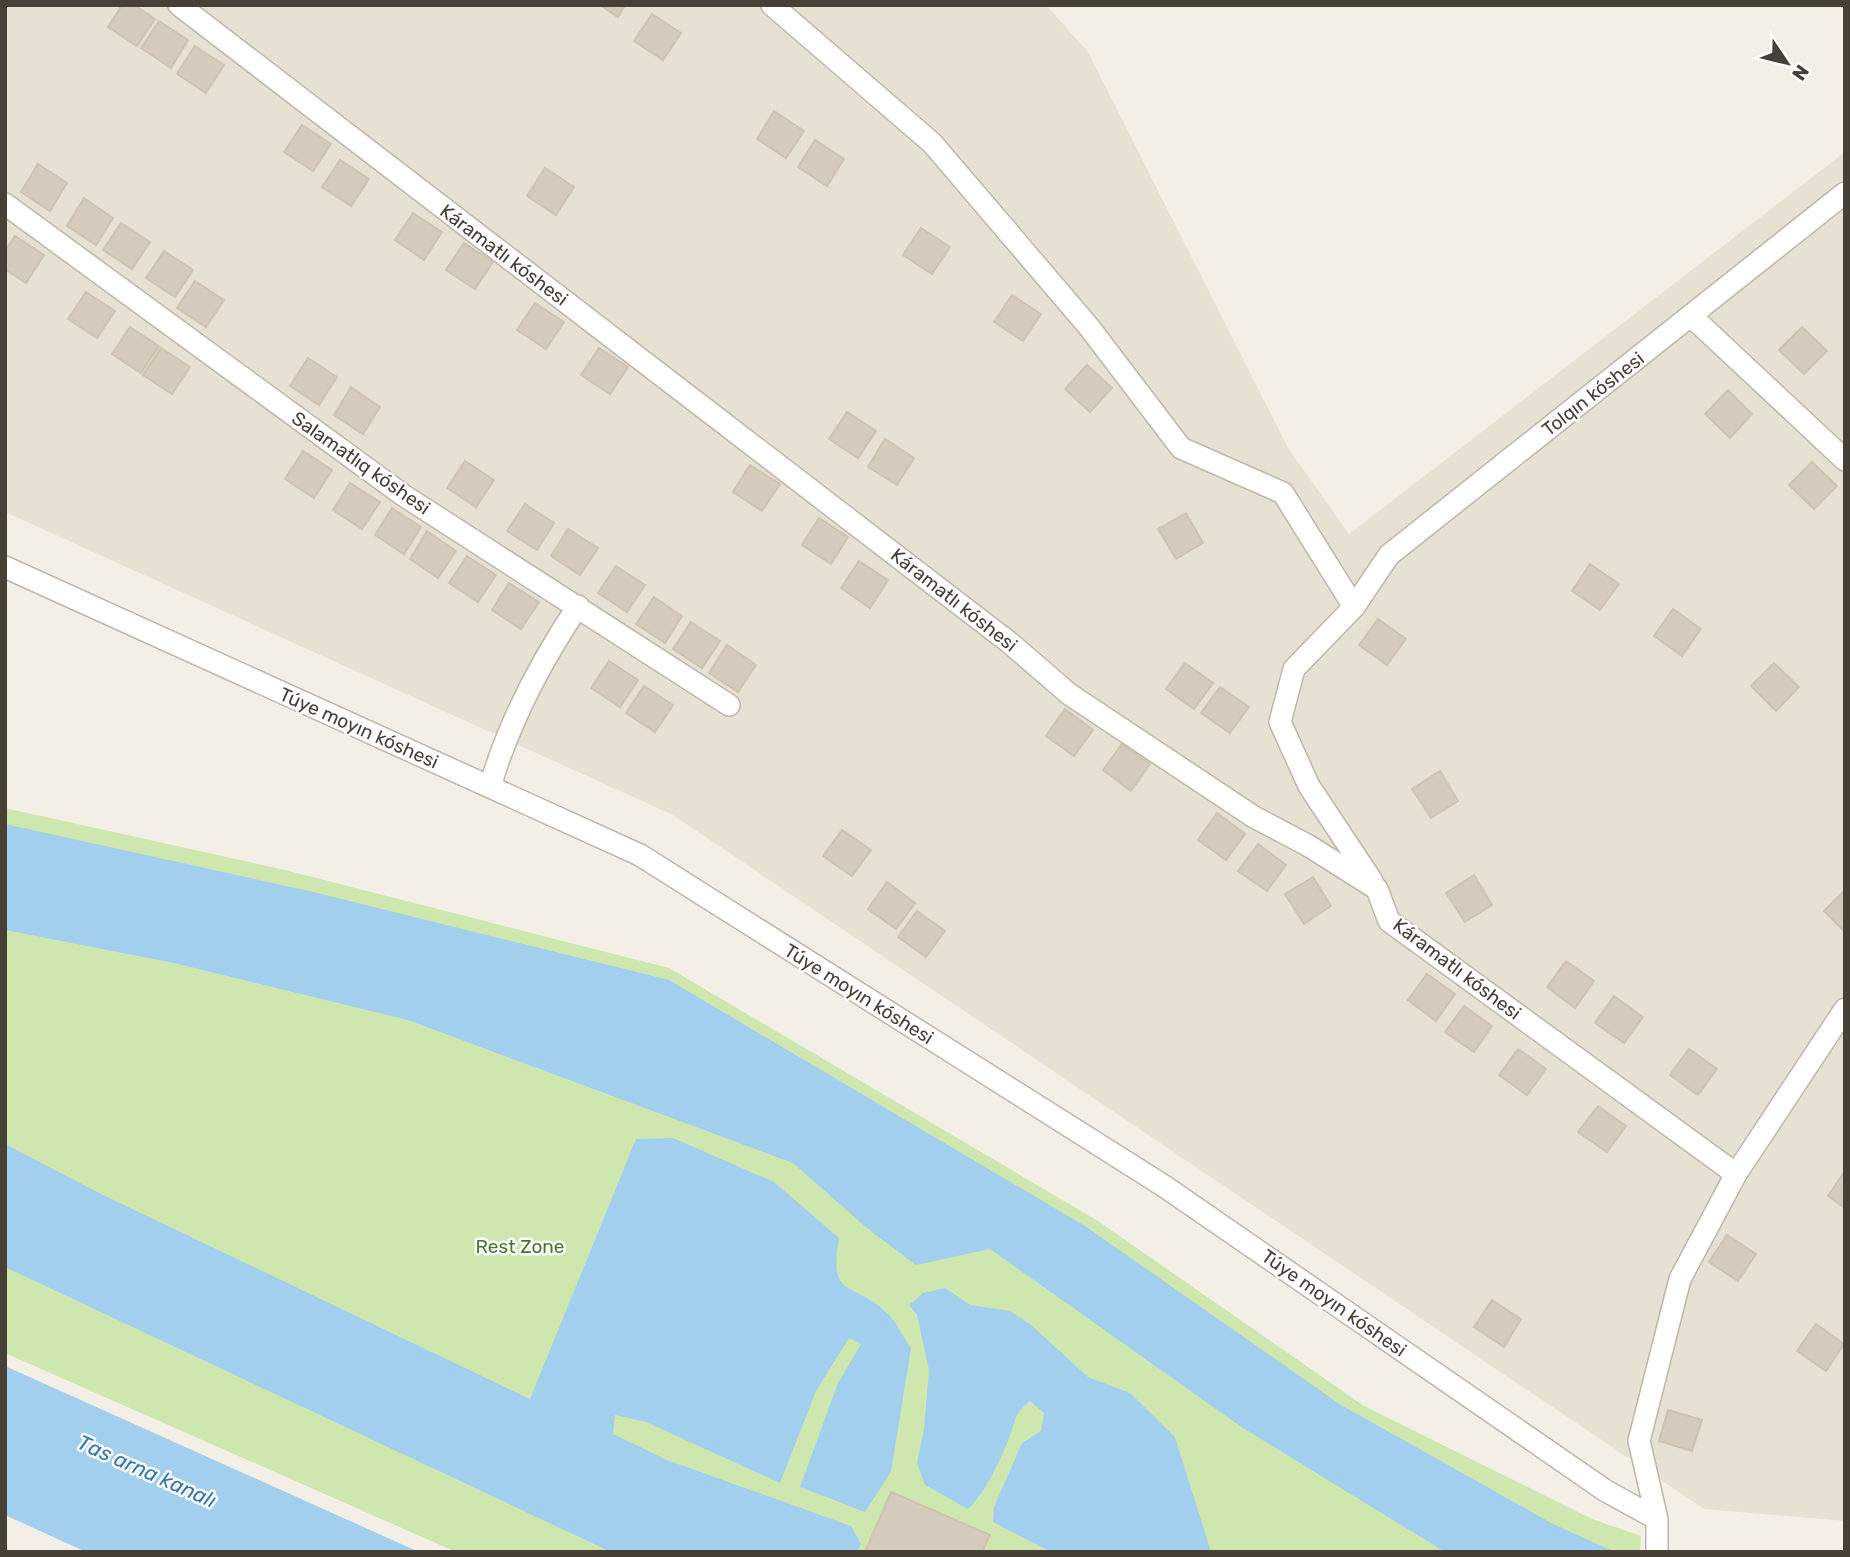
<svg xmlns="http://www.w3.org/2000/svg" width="1850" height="1557" viewBox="0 0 1850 1557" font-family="Rubik,sans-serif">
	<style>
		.residential { fill: #e7e1d4 }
		.green { fill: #cde7af }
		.water { fill: #a3cfef }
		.building { fill: #d4cbbc; stroke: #cfc3af; stroke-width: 2 }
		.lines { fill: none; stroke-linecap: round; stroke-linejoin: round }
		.minor-casing { stroke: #beb7a9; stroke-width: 24 }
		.minor { stroke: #fff; stroke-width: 21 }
		.labels { text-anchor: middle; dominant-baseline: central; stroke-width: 5; stroke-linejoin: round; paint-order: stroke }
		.street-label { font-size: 19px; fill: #464036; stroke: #fff }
		.park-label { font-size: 19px; fill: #45772a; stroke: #fff }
		.water-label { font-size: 21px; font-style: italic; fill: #3078b0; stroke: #fff }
	</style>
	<rect width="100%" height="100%" fill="#f3efe6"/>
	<path class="residential" d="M5 5H1046L1088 52 1288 448 1349 534 1845 152V1521L1704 1509 673 815 5 512Z"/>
	<path class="green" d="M5 808 285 870 669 968 1098 1221 1364 1406 1592 1519 1641 1536 1640 1552H456L5 1353Z"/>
	<path class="water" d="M5 824 309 891 669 980 1085 1226 1341 1405 1553 1524 1615 1552H1445L1240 1426 990 1249 916 1265 868 1229 793 1163 408 1020 174 963 5 930Z
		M673 1138 774 1182 839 1238C828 1300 853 1281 886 1312 896 1321 903 1337 911 1348L891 1472 865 1512 800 1487 838 1383 861 1344 849 1338 816 1391 780 1483 646 1422 615 1415 613 1434 667 1460 851 1526 861 1544 857 1552H611L5 1267V1144L101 1194 530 1399 636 1139Z
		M945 1288 970 1305 1010 1311 1030 1324 1088 1377 1130 1393 1175 1437 1211 1552H1051L993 1522 994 1507 1022 1443 1041 1431 1044 1413 1030 1401C1012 1415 1017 1419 1009 1438 1000 1460 986 1492 968 1509L925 1485 917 1463 924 1429 929 1370 917 1315 909 1305 923 1293Z
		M5 1366 419 1552H86L5 1515Z"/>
	<path class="building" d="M122 5H134L155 19 137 46 108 27Z
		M600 5H625L618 17Z
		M652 14 681 33 663 60 634 41Z
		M159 21 188 40 171 68 141 48Z
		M195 46 224 65 206 93 177 74Z
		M774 111 804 131 786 158 757 139Z
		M302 125 331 144 313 171 284 152Z
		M815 140 844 159 827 186 798 167Z
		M340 160 369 179 351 206 322 187Z
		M38 164 67 183 50 211 21 192Z
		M545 168 574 187 556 215 527 196Z
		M84 198 113 218 96 245 67 226Z
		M413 213 442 232 424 260 395 240Z
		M121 223 150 242 132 269 103 250Z
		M921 228 950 247 932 274 903 255Z
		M15 236 44 255 26 283 5 269V251Z
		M464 243 493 262 475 289 446 270Z
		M164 251 193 270 175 297 146 278Z
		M195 281 224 300 206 327 177 308Z
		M86 292 115 311 97 338 68 319Z
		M1012 295 1041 314 1023 341 994 322Z
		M535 303 564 322 546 349 517 330Z
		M130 327 159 346 141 373 112 354Z
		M1802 327 1827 351 1804 374 1779 350Z
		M161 348 190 367 172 394 143 375Z
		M599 348 628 367 610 394 581 375Z
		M308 358 337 377 319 405 290 386Z
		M1087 365 1112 388 1090 412 1065 389Z
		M351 387 380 407 363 434 334 415Z
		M1728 390 1752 414 1730 438 1705 414Z
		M847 412 876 431 858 458 829 439Z
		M885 439 914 458 897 485 868 467Z
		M303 451 332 470 314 498 285 479Z
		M465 461 494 480 476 507 447 488Z
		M1812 462 1837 486 1814 509 1789 485Z
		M750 465 780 484 762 511 733 492Z
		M350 483 380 502 362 529 333 510Z
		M525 504 554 523 537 550 507 531Z
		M392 508 421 527 404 554 375 535Z
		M1186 513 1203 543 1176 559 1158 529Z
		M819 518 848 537 831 564 802 545Z
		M568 529 598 548 580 575 551 556Z
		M427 531 456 551 438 578 410 559Z
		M467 556 496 575 478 602 449 583Z
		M859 561 888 580 870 608 841 588Z
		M1590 564 1619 584 1600 610 1572 591Z
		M616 566 645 585 627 612 598 593Z
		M509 583 539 602 521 629 492 610Z
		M654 597 682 616 665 643 636 624Z
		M1673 609 1701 629 1682 656 1654 636Z
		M1378 619 1406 639 1387 665 1359 645Z
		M691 622 720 641 702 668 673 649Z
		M727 645 756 665 738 692 709 673Z
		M609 661 638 680 620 707 591 688Z
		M1185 663 1213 683 1194 709 1166 689Z
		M1774 663 1799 687 1776 711 1751 686Z
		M644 686 673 705 655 732 626 713Z
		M1220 687 1249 707 1230 733 1201 713Z
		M1065 709 1093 730 1074 756 1046 736Z
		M1122 744 1150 764 1131 791 1103 770Z
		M1440 771 1458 801 1431 818 1412 789Z
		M1217 813 1245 834 1226 860 1198 840Z
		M842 830 871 850 852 876 823 856Z
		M1258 844 1286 865 1267 891 1238 871Z
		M1474 875 1492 905 1465 922 1446 893Z
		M1313 877 1331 906 1304 924 1285 894Z
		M887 882 915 903 896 929 868 909Z
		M1845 890V932L1824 911Z
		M917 911 945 931 926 957 898 937Z
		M1566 961 1594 981 1575 1008 1547 987Z
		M1427 974 1455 994 1436 1021 1408 1000Z
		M1614 996 1643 1017 1624 1043 1595 1023Z
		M1464 1006 1492 1026 1474 1052 1445 1032Z
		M1518 1049 1546 1069 1527 1095 1499 1075Z
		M1689 1049 1717 1069 1698 1095 1670 1075Z
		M1598 1106 1626 1126 1607 1152 1578 1132Z
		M1845 1171V1208L1828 1196Z
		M1727 1235 1756 1254 1738 1281 1709 1262Z
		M1492 1300 1521 1319 1504 1347 1474 1327Z
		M1816 1324 1844 1344 1826 1371 1797 1351Z
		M1668 1410 1702 1420 1692 1451 1659 1441Z
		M891 1492 990 1535 982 1552H865Z"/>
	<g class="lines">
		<defs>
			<path id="minor" d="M179 5 1010 643 1069 694 1254 817 1309 846 1377 889 1389 921 1736 1174
				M772 5 932 143 1089 327 1181 448 1283 493 1354 607
				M5 204 403 495 729 705
				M1691 316 1845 460
				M5 567 640 855 1164 1186 1606 1491 1657 1519
				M490 787C509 721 540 663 578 606
				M1372 881 1309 786 1280 722 1294 669 1354 607 1389 555 1845 193
				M1657 1552V1519L1639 1441 1680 1279 1736 1174 1845 1009"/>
		</defs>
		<use href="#minor" class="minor-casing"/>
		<use href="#minor" class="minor"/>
	</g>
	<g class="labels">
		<g class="street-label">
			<text transform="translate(504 255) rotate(37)">Káramatlı kóshesi</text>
			<text transform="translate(1593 394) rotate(-38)">Tolqın kóshesi</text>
			<text transform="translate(361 463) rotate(35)">Salamatlıq kóshesi</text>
			<text transform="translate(954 600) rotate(38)">Káramatlı kóshesi</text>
			<text transform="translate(359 728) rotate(24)">Túye moyın kóshesi</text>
			<text transform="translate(1457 969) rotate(37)">Káramatlı kóshesi</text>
			<text transform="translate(859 994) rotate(32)">Túye moyın kóshesi</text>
			<text transform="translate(1334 1303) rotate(35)">Túye moyın kóshesi</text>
		</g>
		<g class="park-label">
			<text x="520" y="1246">Rest Zone</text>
		</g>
		<g class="water-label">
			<text transform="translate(147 1471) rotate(24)">Tas arna kanalı</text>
		</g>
	</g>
	<rect width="1850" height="1557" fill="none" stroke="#464036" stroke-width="14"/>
	<g transform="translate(1787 63) rotate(125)" stroke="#ffffff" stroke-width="5" paint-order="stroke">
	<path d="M0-5L12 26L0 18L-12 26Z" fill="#464036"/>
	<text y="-10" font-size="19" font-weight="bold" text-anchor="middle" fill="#464036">N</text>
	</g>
</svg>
